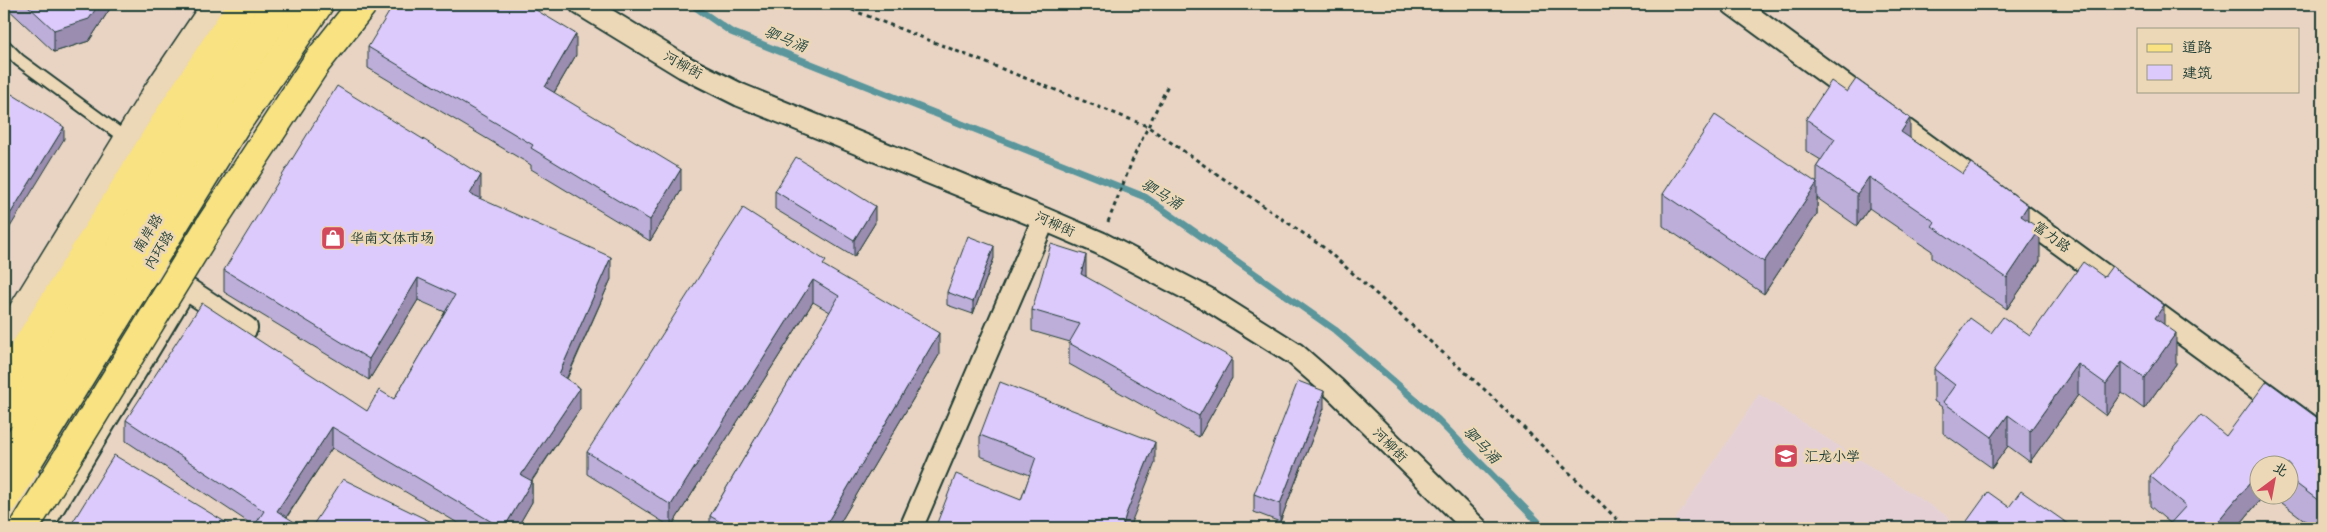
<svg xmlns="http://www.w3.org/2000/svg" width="2327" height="532" viewBox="0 0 2327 532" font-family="Sriracha,'LXGW WenKai TC',sans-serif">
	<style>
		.built { fill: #e5d1d5 }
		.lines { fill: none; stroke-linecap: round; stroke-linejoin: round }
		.stream { stroke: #5a969b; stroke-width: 7 }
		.lane-casing { stroke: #1f3d34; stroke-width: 15 }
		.street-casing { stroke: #1f3d34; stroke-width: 26 }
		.secondary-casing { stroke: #1f3d34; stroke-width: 31 }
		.primary-casing { stroke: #1f3d34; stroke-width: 31 }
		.highway-casing { stroke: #1f3d34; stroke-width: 31 }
		.path { stroke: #1f3d34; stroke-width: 3; stroke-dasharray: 4 4; stroke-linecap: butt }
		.lane { stroke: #ecd7b6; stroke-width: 11 }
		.street { stroke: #ecd7b6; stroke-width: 22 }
		.secondary { stroke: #ecd7b6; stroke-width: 28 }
		.primary { stroke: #f8e281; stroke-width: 28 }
		.highway { stroke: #f8e281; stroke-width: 28 }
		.highway-bridge-casing { stroke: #1f3d34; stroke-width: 31; stroke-linecap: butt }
		.highway-bridge { stroke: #f8e281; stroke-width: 28 }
		.wall { fill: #bdaed9; stroke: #1f3d34 }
		.shaded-wall { fill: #9a8db0; stroke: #1f3d34 }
		.building { fill: #dccafc; stroke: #1f3d34 }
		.labels { text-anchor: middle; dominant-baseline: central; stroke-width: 5; stroke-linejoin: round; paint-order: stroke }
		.street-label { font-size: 14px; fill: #1f3d34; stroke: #ecd7b6 }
		.poi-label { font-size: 14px; fill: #1f3d34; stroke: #ecd7b6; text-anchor: start }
		.water-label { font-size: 15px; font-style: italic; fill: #294c45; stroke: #ecd7b6 }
	</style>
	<rect width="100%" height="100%" fill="#e9d4c4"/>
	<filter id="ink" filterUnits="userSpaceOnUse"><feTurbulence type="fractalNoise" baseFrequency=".02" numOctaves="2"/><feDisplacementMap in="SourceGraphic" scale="10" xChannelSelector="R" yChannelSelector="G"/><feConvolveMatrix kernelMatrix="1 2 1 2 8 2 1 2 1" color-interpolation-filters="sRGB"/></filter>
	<g filter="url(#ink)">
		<path class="built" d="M1759 394 1950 518 1943 528H1684L1675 520Z"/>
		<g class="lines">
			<path class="stream" d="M691 4 731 32 1145 197 1335 330 1438 420 1544 528"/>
			<defs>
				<path id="lane" d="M4 45 19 60 128 140
					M47 528 190 291"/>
				<path id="street" d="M581 4 684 67 740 95 1044 219 1100 243 1206 298 1295 354 1335 389 1476 528
					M1733 4 2323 436
					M155 268 246 328
					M911 528 1044 219"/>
				<path id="secondary" d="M4 342 157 93 217 4
					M4 520 27 480"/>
				<path id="primary" d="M4 414 223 62 263 4
					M4 465 223 112 295 4"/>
				<path id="highway" d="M4 383 172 112 243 4
					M4 500 235 126 319 4"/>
			</defs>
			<use href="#lane" class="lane-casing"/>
			<use href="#street" class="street-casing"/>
			<use href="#secondary" class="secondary-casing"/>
			<use href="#primary" class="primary-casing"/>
			<use href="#highway" class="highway-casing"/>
			<path class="path" d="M837 4 1147 126 1323 247 1484 389 1626 528
				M1108 222 1135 154 1169 83"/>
			<use href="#lane" class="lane"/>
			<use href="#street" class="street"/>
			<use href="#secondary" class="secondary"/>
			<use href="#primary" class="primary"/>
			<use href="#highway" class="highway"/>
			<defs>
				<path id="highway-bridge" d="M24 528 210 225 317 62 363 4"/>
			</defs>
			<use href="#highway-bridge" class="highway-bridge-casing"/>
			<use href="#highway-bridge" class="highway-bridge"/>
		</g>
		<path class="wall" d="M4 4H113L89 41 54 52 4 5Z
			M368 47 576 55 554 93 681 191 650 241 531 169V165L368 68Z
			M1806 119 1910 138 2028 221 2040 261 2007 309 1932 258V251L1869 208 1857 226 1817 198V214L1764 294 1663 226V194L1817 182V166L1821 160 1806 151Z
			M775 191 875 223 854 257 775 209Z
			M481 197 480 199 611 279 567 379 580 409 532 481V502L517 528H466L332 448 287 517 254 526 126 441V420L367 411 394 399 445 312 418 300 369 380 224 292V270Z
			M994 258 973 314 947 305V292Z
			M826 267 939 355 837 528H710V516L830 312 813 302 671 527 587 474V452Z
			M1086 275V277L1232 378 1199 437 1069 364V343L1070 342 1032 331V310Z
			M2164 325 2176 364 2144 409 2122 393 2106 416 2078 395 2030 462 2008 446 1992 468 1943 433V408L1934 401V369L1991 333 2030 336Z
			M1324 408 1280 522 1254 512V494Z
			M2323 422V528H2315L2270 494H2290V464H2260L2265 494 2237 528H2166L2170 523 2150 506V476Z
			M980 435 1155 463 1021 500 1030 475 980 456Z"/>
		<path class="shaded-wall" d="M99 4H113L89 41 54 52V30Z
			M576 34V55L545 108V87Z
			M1910 118V150L1901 132Z
			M64 127V139L4 237V224Z
			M681 169V191L650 241V220Z
			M481 175V197L470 215V194Z
			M1869 177V208L1857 226V194Z
			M1817 183V214L1764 294V262Z
			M2028 205V237L2021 216Z
			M875 206V223L854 257V240Z
			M2040 229V261L2007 309V278Z
			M994 246V258L973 314V302Z
			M1086 255V275L1081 294V274Z
			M611 257V279L559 395V374Z
			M418 278V300L369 380V359Z
			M813 280V302L671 527V505Z
			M2164 305V336L2155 318Z
			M939 333V355L837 528H824Z
			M2176 333V364L2144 409V378Z
			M1232 358V378L1199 437V416Z
			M2122 362V393L2106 416V384Z
			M2078 364V395L2030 462V431Z
			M580 388V409L521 496V475Z
			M1324 391V408L1280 522V504Z
			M2008 415V446L1992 468V437Z
			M332 427V448L279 528 277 511Z
			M1155 442V463L1129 528H1122L1126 514Z
			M2260 471V494H2265L2237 528H2212Z
			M532 481V502L517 528H504Z"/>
		<path class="building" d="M26 4H99L89 19 54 30Z
			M394 4H526L576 34 545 87 681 169 650 220 531 148 533 145 368 47Z
			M1856 79 1910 118 1901 132 1963 174 1971 163 2028 205 2021 216 2040 229 2007 278 1932 226 1935 222 1869 177 1857 194 1817 166 1835 139 1806 119 1831 81 1847 92Z
			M337 86 481 175 470 194 611 257 559 374 580 388 521 475 532 481 504 528H502L332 427 277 511 304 528H253L264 511 126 420 202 303 367 411 379 390 394 399 455 295 418 278 369 359 224 270Z
			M7 91 64 127 4 224V96Z
			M1715 115 1817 183 1764 262 1663 194Z
			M796 157 875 206 854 240 775 191Z
			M743 208 826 261 823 265 939 333 824 528H731L710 516 839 296 813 280 671 505 587 452Z
			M968 236 994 246 973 302 947 292Z
			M1051 244 1086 255 1081 274 1232 358 1199 416 1069 343 1080 324 1032 310Z
			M2083 262 2104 277 2112 266 2164 305 2155 318 2176 333 2144 378 2122 362 2106 384 2078 364 2030 431 2008 415 1992 437 1943 402 1955 385 1934 369 1970 318 1991 333 2003 317 2030 336Z
			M1298 381 1324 391 1280 504 1254 494Z
			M2267 381 2323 422V504L2290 479V464H2270L2267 462 2265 464H2260V471L2212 528H2166L2186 506 2150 476 2201 415 2226 436Z
			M1000 382 1155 442 1126 514 1122 528H935L956 474 1021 500 1036 457 980 435Z
			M114 455 235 528H69Z
			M343 479 444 528H311Z
			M2021 491 2071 526 2070 528H1962L1988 492 2009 507Z"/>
	</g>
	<defs>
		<symbol id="shop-square" viewBox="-11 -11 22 22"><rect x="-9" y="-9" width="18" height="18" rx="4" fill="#d1495b" stroke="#ecd7b6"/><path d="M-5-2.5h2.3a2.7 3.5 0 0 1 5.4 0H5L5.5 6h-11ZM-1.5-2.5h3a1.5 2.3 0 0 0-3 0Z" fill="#fff"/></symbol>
		<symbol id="school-square" viewBox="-11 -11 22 22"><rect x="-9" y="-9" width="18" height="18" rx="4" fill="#d1495b" stroke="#ecd7b6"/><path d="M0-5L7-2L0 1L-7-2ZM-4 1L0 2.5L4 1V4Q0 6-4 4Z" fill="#fff"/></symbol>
	</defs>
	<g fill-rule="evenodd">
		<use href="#shop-square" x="319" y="224" width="28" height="28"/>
		<use href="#school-square" x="1772" y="442" width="28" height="28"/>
	</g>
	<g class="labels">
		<g class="street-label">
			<text transform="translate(683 65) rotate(29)">河柳街</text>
			<text transform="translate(1055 224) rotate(24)">河柳街</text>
			<text transform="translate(148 233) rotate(-58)">南岸路</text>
			<text transform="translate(2052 237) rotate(36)">富力路</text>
			<text transform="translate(159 250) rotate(-58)">内环路</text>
			<text transform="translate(1390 445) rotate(45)">河柳街</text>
		</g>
		<g class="poi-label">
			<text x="350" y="238">华南文体市场</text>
			<text x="1804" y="456">汇龙小学</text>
		</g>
		<g class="water-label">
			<text transform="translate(786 39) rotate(22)">驷马涌</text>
			<text transform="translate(1162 194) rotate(31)">驷马涌</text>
			<text transform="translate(1482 445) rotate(46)">驷马涌</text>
		</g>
	</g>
	<rect width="2327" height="532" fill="none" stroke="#ecd7b6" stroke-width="20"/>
	<rect x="10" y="10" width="2307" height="512" fill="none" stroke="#1f3d34" stroke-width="2" filter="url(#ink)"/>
	<rect x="2137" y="28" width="162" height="65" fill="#ecd7b6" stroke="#9a9982"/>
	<rect x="2147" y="44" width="25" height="8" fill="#f8e281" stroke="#9a9982"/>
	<text x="2182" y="52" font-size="15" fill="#1f3d34">道路</text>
	<rect x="2147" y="65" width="25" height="15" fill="#dccafc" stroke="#9a9982"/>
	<text x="2182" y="78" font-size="15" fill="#1f3d34">建筑</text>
	<g transform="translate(2274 480) rotate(32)"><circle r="24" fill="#ecd7b6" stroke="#9a9982"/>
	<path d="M0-4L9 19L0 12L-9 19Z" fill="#d1495b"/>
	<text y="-8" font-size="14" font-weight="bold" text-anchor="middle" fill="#1f3d34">北</text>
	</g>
</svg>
